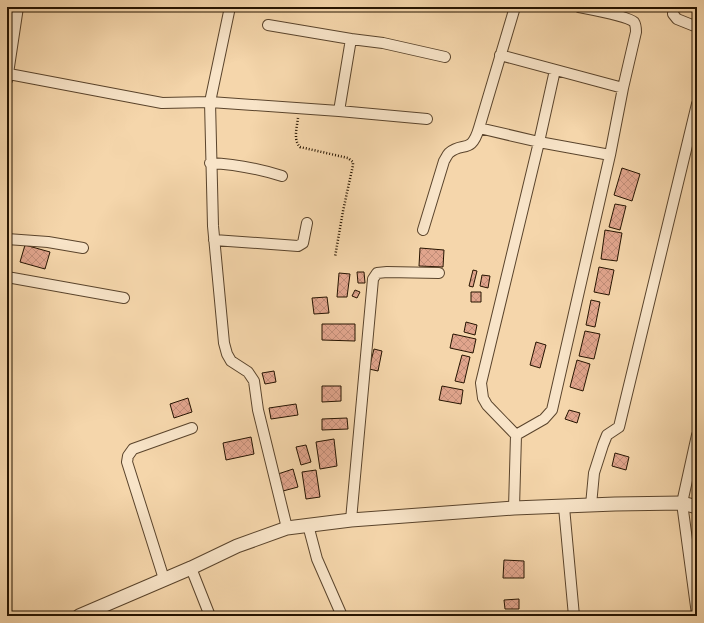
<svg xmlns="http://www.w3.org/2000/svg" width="704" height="623" viewBox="0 0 704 623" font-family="Cardo,serif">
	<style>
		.building { fill: url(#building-cross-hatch); stroke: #261401 }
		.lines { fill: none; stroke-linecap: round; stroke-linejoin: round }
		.minor-casing { stroke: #5a442c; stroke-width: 12 }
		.tertiary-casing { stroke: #5a442c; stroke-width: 15 }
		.path { stroke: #261401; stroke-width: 2.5; stroke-dasharray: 1 2; stroke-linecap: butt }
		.minor { stroke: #f8e4c8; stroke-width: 10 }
		.tertiary { stroke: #f8e4c8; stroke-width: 13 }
	</style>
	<defs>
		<pattern id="building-cross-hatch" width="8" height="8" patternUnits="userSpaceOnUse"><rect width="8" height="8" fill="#e1a58d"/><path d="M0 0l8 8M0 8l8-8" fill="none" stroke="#c18d78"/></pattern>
	</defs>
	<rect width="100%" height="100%" fill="#f5d6ab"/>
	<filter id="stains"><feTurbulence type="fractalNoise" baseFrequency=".005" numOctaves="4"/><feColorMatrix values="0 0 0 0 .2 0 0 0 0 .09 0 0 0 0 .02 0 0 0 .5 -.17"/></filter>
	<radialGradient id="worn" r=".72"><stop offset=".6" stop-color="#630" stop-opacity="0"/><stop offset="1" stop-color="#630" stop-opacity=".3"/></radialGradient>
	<path class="building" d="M622 168 640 174 632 201 614 195Z
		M615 204 626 206 620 230 609 227Z
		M605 230 622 233 617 261 601 259Z
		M25 245 50 252 45 269 20 262Z
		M420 248 444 250 443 267 419 266Z
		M599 267 614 270 609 295 594 292Z
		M473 270 477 271 473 287 469 286Z
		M357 272H364L365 283H358Z
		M339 273 350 274 347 297H337Z
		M482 275 490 276 488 288 480 286Z
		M355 290 360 292 357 298 352 296Z
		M471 292H481V302H471Z
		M327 297 329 313 314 314 312 298Z
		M591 300 600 302 595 327 586 325Z
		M466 322 477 325 475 335 464 332Z
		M322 324H355V341L322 340Z
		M585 331 600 334 594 359 579 356Z
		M453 334 476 339 473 353 450 348Z
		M536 342 546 345 540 368 530 365Z
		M374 349 382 351 378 371 369 369Z
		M462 355 470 357 464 383 455 381Z
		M577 360 590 364 583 391 570 387Z
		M274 371 276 382 265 384 262 373Z
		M322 386H341V401L322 402Z
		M442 386 463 390 461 404 439 400Z
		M188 398 192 412 174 418 170 404Z
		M296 404 298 415 271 419 269 408Z
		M569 410 580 413 577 423 565 419Z
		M347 418 348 429 322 430V419Z
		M251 437 254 454 226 460 223 443Z
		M334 439 337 466 320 469 316 442Z
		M306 445 311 462 301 465 296 447Z
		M615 453 629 457 626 470 612 466Z
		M293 469 298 487 283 491 278 474Z
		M316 470 320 497 306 499 302 472Z
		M504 560 524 561V578H503Z
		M519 599V609H505L504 600Z"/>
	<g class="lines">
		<defs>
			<path id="minor" d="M230 7 210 102 213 226 224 343 227 354 231 361 248 372 254 381 258 410 287 528
				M579 7C589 9 628 16 634 22 636 25 636 28 636 32L623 88
				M674 7 673 14 677 19 697 27
				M268 25 351 39
				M500 55 623 88 610 155
				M9 74 162 103 210 102 339 111 351 39 383 43 445 57
				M7 80 18 7
				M339 111 427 119
				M210 163C234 164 259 169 282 176
				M423 230 444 161C446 158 447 155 449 153 463 141 471 155 479 128
				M7 239 48 242 83 248
				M214 240 298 246 303 243 307 223
				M7 277 124 298
				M516 435 544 419 552 410 610 155 539 142 555 70
				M697 435 682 503 697 614
				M591 505 594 473 603 445 607 435 619 427 697 104
				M564 507 574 616
				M514 508 516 435 487 405 483 398 481 383 539 142 479 128 515 7
				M351 520 373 279 377 273 387 272 439 273
				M308 525 317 559 342 616
				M191 568 210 616
				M164 579 127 462 128 456 133 449 192 428"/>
			<path id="tertiary" d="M79 616 191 568 237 546 287 528 351 520 514 508 615 504 682 503 697 507"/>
		</defs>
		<use href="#minor" class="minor-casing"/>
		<use href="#tertiary" class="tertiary-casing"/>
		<path class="path" d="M298 118C297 127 293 140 300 147L348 158 353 162V165L343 211 335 257"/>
		<use href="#minor" class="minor"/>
		<use href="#tertiary" class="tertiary"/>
	</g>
	<rect width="704" height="623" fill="none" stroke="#f5d6ab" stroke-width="24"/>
	<rect x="8" y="8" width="688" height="607" fill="none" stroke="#261401" stroke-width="2"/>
	<rect x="12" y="12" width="680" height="599" fill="none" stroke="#261401"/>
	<rect width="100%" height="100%" filter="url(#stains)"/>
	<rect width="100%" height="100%" fill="url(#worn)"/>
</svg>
